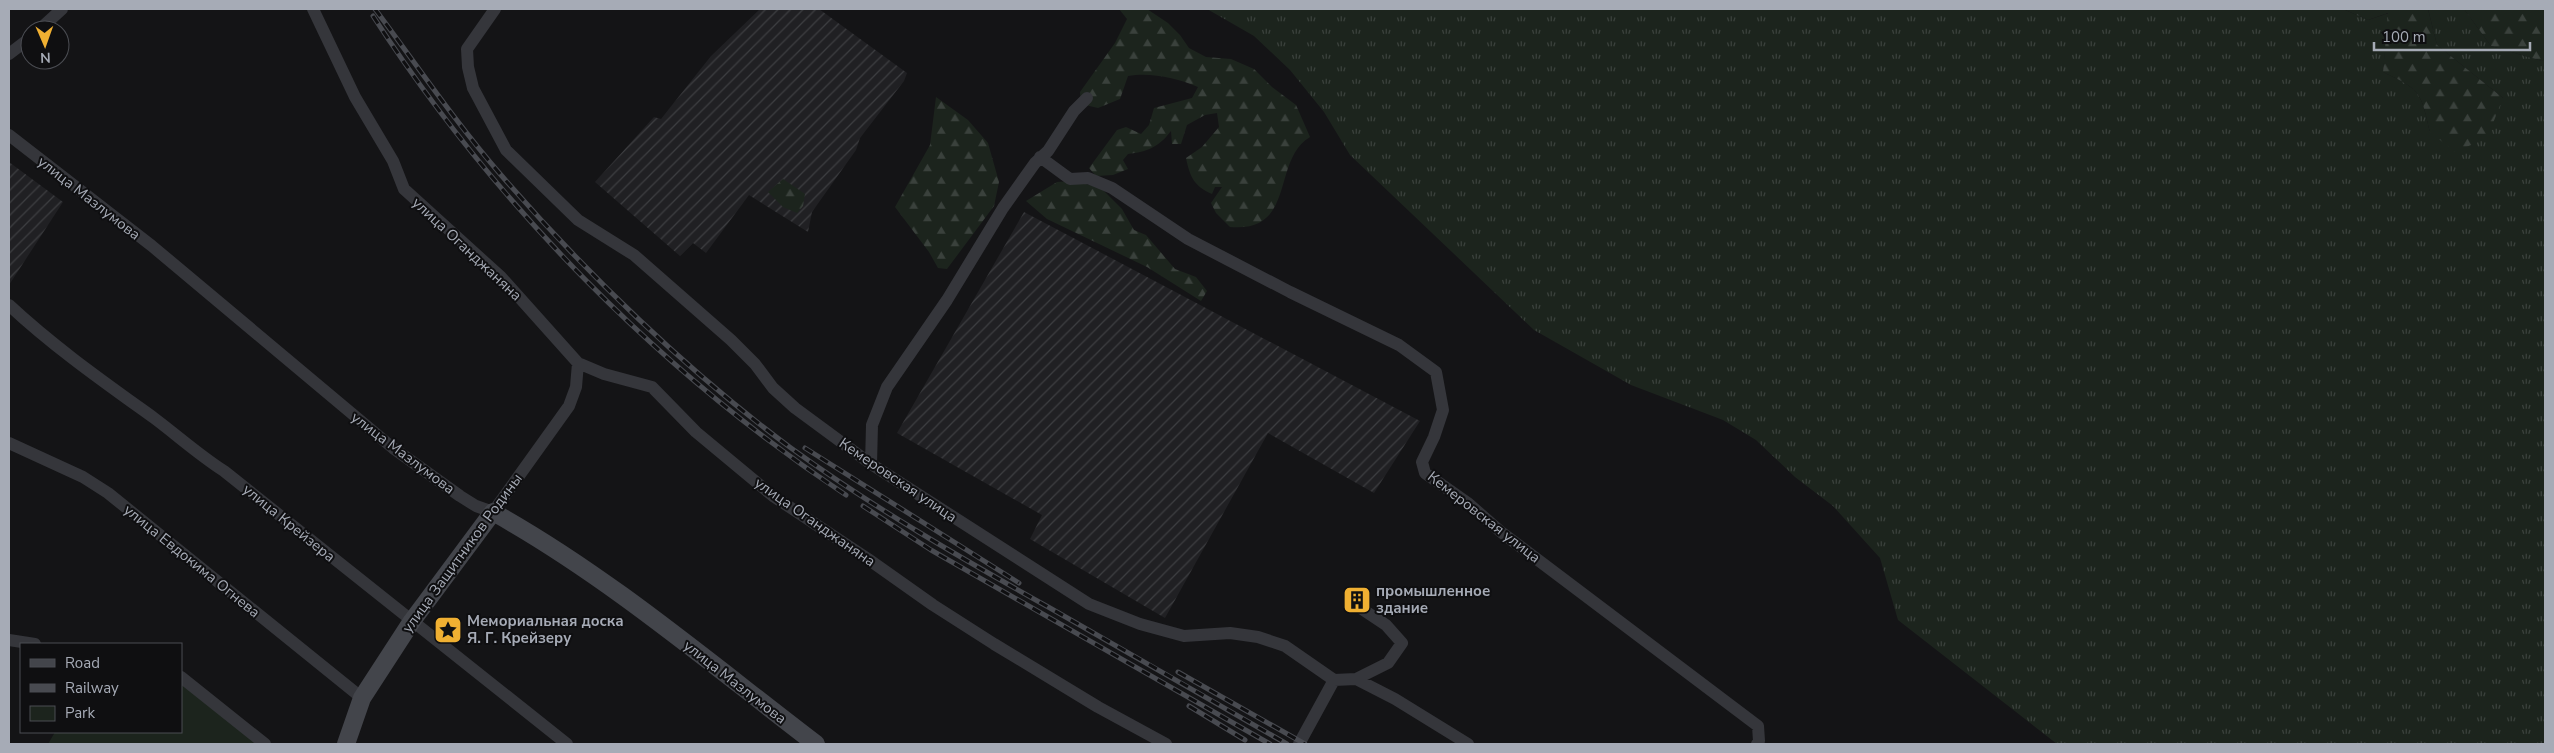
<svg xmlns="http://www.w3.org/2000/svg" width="2554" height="753" viewBox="0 0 2554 753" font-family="'Nunito Sans',sans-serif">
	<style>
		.industrial { fill: url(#industrial-furrows) }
		.grass { fill: url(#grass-tufts) }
		.forest { fill: url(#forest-firs) }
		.green { fill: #1c241d }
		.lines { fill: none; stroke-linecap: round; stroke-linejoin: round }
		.street { stroke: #35363b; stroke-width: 12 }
		.secondary { stroke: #43454b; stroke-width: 18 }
		.rail-casing { stroke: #484a50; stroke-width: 5 }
		.rail { stroke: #0f0f11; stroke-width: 3; stroke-dasharray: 9; stroke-linecap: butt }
		.labels { text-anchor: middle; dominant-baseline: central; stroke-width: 4; stroke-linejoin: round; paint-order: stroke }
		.street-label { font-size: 15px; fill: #a6abb6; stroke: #0f0f11 }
		.poi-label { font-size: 15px; font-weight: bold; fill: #a6abb6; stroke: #0f0f11; text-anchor: start }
	</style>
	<defs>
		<pattern id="industrial-furrows" width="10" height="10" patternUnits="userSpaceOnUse" patternTransform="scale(1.25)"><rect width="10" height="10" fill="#202023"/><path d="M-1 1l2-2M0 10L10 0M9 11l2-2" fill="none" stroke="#3d3e41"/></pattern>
		<pattern id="grass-tufts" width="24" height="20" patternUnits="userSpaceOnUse" patternTransform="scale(1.25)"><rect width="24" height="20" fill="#1c241d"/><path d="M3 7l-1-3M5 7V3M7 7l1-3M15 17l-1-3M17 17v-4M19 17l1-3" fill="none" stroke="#3a413c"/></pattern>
		<pattern id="forest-firs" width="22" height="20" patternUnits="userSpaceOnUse" patternTransform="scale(1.25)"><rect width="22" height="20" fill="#1c241d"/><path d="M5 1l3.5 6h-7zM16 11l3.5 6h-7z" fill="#3a413c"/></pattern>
	</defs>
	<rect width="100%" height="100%" fill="#141416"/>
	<path class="industrial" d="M760 9H819L907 73 904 81 860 138 856 150 812 212 808 232 749 195 706 253 693 243 680 256 595 182 654 117 661 119 711 56Z
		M9 162 63 202 9 285Z
		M1024 212 1420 421 1374 493 1268 433 1165 618 1030 539 1042 515 897 433Z"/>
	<path class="grass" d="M1207 9H2343L2368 20 2389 13 2383 72C2421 90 2421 92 2430 132L2503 98 2437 45 2428 9H2464L2491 46 2542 61 2545 59V744H2057L1898 620 1880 558 1833 506 1795 477 1756 440 1723 420 1631 385 1534 330 1350 155 1324 112 1290 70 1254 36Z"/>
	<path class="forest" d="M1119 9H1147L1168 23 1180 35 1189 48 1206 57 1231 59 1254 69 1272 87 1296 105 1310 137C1271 160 1297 233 1230 227L1216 213 1211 203 1222 187H1215L1212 194C1194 186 1190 177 1186 158L1202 147 1219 127 1217 113 1205 115 1187 125 1181 144H1172L1171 131C1159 147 1147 152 1128 154L1123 160 1128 169 1113 175 1096 176 1089 168 1117 130 1126 127 1141 134 1149 125 1154 108 1192 98 1198 87C1177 78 1150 72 1128 76L1120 99 1098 108 1081 104 1080 92 1115 43 1127 19Z
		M2343 9H2428L2437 45 2503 98 2487 138 2455 152 2430 132C2421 92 2421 90 2383 72L2388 13 2368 20Z
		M2464 9H2545V59L2542 61 2491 46Z
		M936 97 968 120 988 143 999 182 994 206 947 269 938 268 929 252 895 207 930 145Z
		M783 179 805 194 803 206 797 213 783 207 768 192Z
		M1071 181 1100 187 1122 209 1134 230 1146 235 1175 269 1196 277 1207 291 1201 301 1147 267 1047 219 1026 201 1057 182Z"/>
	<path class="green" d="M181 680 257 744H48L55 732H181Z"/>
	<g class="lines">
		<path class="street" d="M313 9 355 97 393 161 404 189 501 277 578 363 604 374 652 387 696 432 773 496 868 559 933 605 994 644 1098 707 1166 744
			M495 9 467 49 468 67 473 88 506 150 578 220 634 255 731 340 755 364 773 388 795 408 871 464 1089 604 1140 624 1184 636 1230 633 1258 637 1285 646 1334 680 1356 679 1395 699 1468 744
			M39 30 62 9
			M9 54 30 38
			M9 135 152 246 393 448 460 496 476 506 493 512 569 406 576 387 578 363
			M1040 157 1070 179 1088 178 1112 188 1188 239 1290 292 1399 345 1436 372 1443 410 1434 437 1422 462 1425 473 1469 504 1501 532 1758 726 1759 741 1757 744
			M9 305C54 347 104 382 154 418 178 436 199 455 224 471L567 744
			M9 443 83 477 108 493 362 698
			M871 464 872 425 887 387 947 300 1003 208 1035 163 1048 151 1074 111 1087 98
			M9 640 35 644
			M181 677 265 744
			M1356 679 1388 663 1402 643 1386 625 1362 609
			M1299 744 1334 680"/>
		<path class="secondary" d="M346 744 362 698 412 621 493 512C608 576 711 664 816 744"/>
		<defs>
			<path id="rail" d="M375 9C416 64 456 123 501 175 585 272 688 372 791 448 874 508 961 558 1050 608 1129 653 1208 698 1287 744
				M373 16C494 203 660 372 846 495
				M805 448 1019 583
				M863 506 931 550 1270 744
				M1178 672 1305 744
				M1189 706 1245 740"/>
		</defs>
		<use href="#rail" class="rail-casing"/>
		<use href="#rail" class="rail"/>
	</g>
	<defs>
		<symbol id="building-square" viewBox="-11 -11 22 22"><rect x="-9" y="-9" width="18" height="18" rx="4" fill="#f0b032" stroke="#0f0f11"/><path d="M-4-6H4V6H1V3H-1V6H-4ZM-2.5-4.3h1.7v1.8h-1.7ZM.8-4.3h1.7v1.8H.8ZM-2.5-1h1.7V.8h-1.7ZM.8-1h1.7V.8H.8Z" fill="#111"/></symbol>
		<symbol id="sight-square" viewBox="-11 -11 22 22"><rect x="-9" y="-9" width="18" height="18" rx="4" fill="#f0b032" stroke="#0f0f11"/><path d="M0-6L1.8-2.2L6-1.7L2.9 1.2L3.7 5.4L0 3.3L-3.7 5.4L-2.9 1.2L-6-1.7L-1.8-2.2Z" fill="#111"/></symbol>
	</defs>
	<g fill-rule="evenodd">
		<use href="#building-square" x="1341" y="584" width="32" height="32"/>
		<use href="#sight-square" x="432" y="614" width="32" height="32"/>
	</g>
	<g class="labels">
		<g class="street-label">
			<text transform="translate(89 198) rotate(38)">улица Мазлумова</text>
			<text transform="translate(467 249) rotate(43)">улица Оганджаняна</text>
			<text transform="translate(403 453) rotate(37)">улица Мазлумова</text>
			<text transform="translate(898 480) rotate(34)">Кемеровская улица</text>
			<text transform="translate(1484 517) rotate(38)">Кемеровская улица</text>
			<text transform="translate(815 522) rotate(35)">улица Оганджаняна</text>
			<text transform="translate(289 523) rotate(39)">улица Крейзера</text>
			<text transform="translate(462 553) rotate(-54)">улица Защитников Родины</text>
			<text transform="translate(192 561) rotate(39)">улица Евдокима Огнева</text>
			<text transform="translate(735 682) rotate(38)">улица Мазлумова</text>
		</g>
		<g class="poi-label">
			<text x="1376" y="591">промышленное<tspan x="1376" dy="17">здание</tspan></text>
			<text x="467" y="621">Мемориальная доска<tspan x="467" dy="17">Я. Г. Крейзеру</tspan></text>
		</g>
	</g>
	<rect width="2554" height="753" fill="none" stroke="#a6abb6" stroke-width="20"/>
	<rect x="20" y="643" width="162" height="90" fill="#0f0f11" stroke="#4b4d53"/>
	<rect x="30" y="659" width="25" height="8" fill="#43454b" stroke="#4b4d53"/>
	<text x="65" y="668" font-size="15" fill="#a6abb6">Road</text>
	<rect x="30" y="684" width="25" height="8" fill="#484a50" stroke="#4b4d53"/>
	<text x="65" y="693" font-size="15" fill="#a6abb6">Railway</text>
	<rect x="30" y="706" width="25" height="15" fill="#1c241d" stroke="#4b4d53"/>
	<text x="65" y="718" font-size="15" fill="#a6abb6">Park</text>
	<g transform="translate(45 45) rotate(178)"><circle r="24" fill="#0f0f11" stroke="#4b4d53"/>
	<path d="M0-4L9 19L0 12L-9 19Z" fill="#f0b032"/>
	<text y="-8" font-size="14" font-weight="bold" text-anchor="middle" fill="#a6abb6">N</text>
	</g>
	<path d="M2374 42v8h156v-8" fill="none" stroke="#a6abb6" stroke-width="2.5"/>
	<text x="2382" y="42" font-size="15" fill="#a6abb6" stroke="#0f0f11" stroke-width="4" paint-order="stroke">100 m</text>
</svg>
